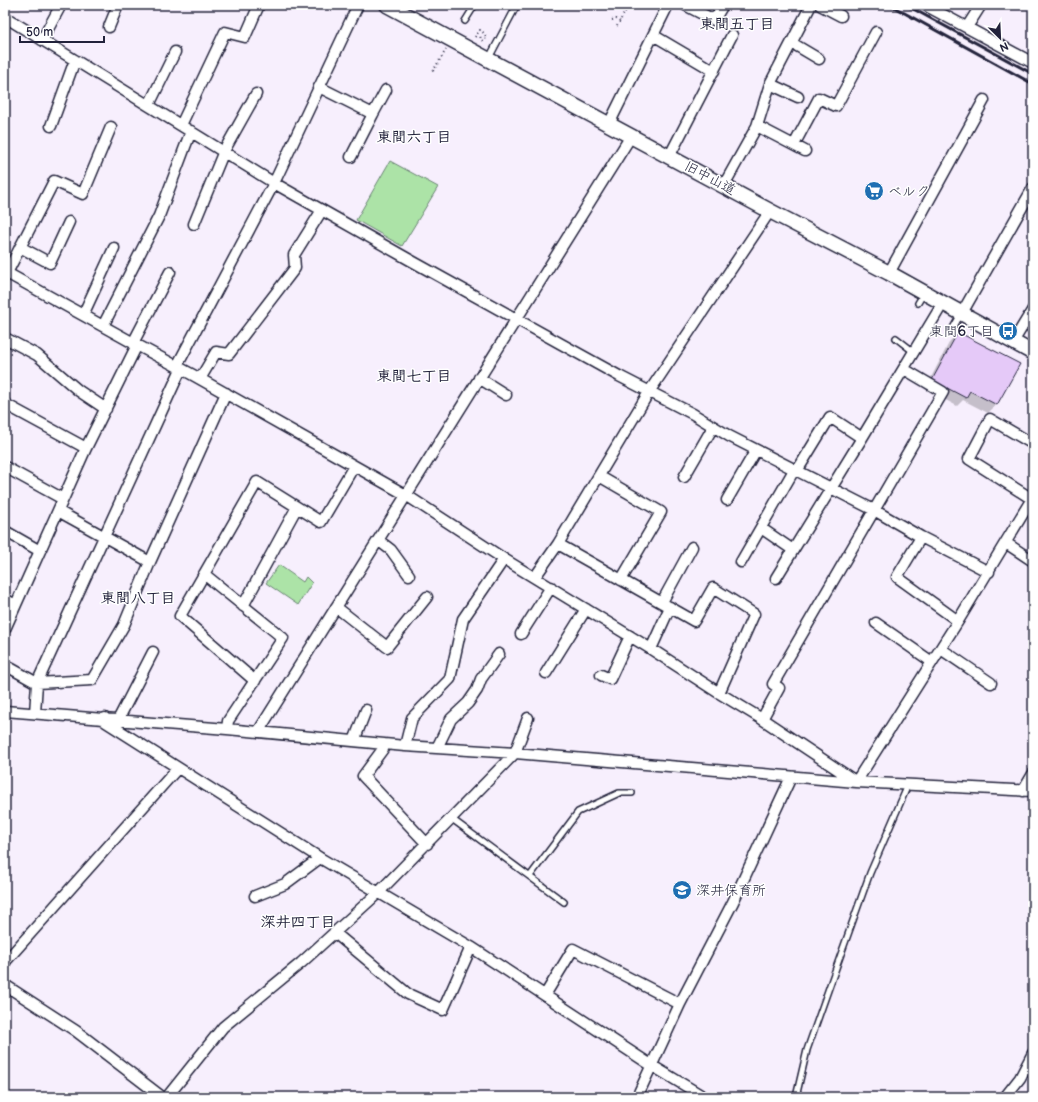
<svg xmlns="http://www.w3.org/2000/svg" width="1038" height="1102" viewBox="0 0 1038 1102" font-family="'Balsamiq Sans','Klee One',sans-serif">
	<style>
		.green { fill: #ace3a7; stroke: #678271 }
		.shadow { fill: #0003 }
		.building { fill: #e5c9f8; stroke: #22223b }
		.lines { fill: none; stroke-linecap: round; stroke-linejoin: round }
		.lane-casing { stroke: #22223b; stroke-width: 8 }
		.street-casing { stroke: #22223b; stroke-width: 13 }
		.secondary-casing { stroke: #22223b; stroke-width: 17 }
		.path { stroke: #22223b; stroke-width: 2; stroke-dasharray: 1 3; stroke-linecap: butt }
		.lane { stroke: #fff; stroke-width: 5 }
		.street { stroke: #fff; stroke-width: 10 }
		.secondary { stroke: #fff; stroke-width: 14 }
		.rail { stroke: #22223b; stroke-width: 3 }
		.labels { text-anchor: middle; dominant-baseline: central; stroke-width: 3; stroke-linejoin: round; paint-order: stroke }
		.street-label { font-size: 14px; fill: #22223b; stroke: #fff }
		.poi-label { font-size: 14px; fill: #22223b; stroke: #fff; text-anchor: start }
		.neighbourhood-label { font-size: 15px; font-weight: bold; fill: #22223b; stroke: #fff }
	</style>
	<rect width="100%" height="100%" fill="#f7effd"/>
	<filter id="ink" filterUnits="userSpaceOnUse"><feTurbulence type="fractalNoise" baseFrequency=".025" numOctaves="2"/><feDisplacementMap in="SourceGraphic" scale="8" xChannelSelector="R" yChannelSelector="G"/><feConvolveMatrix kernelMatrix="1 2 1 2 8 2 1 2 1" color-interpolation-filters="sRGB"/></filter>
	<g filter="url(#ink)">
		<path class="green" d="M390 161 438 187 402 246 356 220Z
			M279 565 303 582 306 577 312 583 298 605 266 583Z"/>
		<path class="shadow" d="M959 333 997 404 988 413 963 400 957 406 925 389 950 341Z"/>
		<path class="building" d="M958 332 1020 364 997 405 970 391 966 398 932 380Z"/>
		<g class="lines">
			<defs>
				<path id="lane" d="M465 21 475 5
					M489 58 517 5
					M918 303 924 293
					M953 328 961 314
					M896 338 914 352
					M452 819 564 902
					M530 876 578 812 619 793H632
					M796 1097 807 1050 831 982 870 873 908 785"/>
				<path id="street" d="M685 5 714 20 723 5
					M820 5 841 16
					M925 5 1033 63
					M5 17 274 183 410 260 619 376 693 414 729 436 874 510 921 537 989 572
					M109 27 118 5
					M967 27 981 5
					M653 35 714 71
					M42 40 61 5
					M792 43 819 59
					M770 84 798 97
					M319 87 373 114 351 157
					M149 105 175 52
					M373 114 386 90
					M609 124 668 5
					M181 125 225 32 245 37 259 5
					M51 126 75 60
					M757 126 805 151
					M794 145 819 98 836 106 876 32
					M669 157 732 35
					M724 185 757 126 770 84 811 5
					M194 224 224 151 256 94
					M20 247 50 263 69 222
					M5 272 137 345 193 375 406 495 504 559 651 649 719 693 762 719 855 781
					M7 273 54 181 83 194 111 127
					M889 273 984 100
					M962 313 1033 188
					M83 315 114 248
					M103 326 159 216 191 131
					M5 338 37 355 79 391 106 409
					M1013 342 1033 309
					M133 343 170 272
					M177 366 274 183 358 5
					M479 378 506 395
					M200 379 216 352 229 354 295 268 294 255 322 210
					M5 404 86 448
					M5 467 63 499
					M797 471 830 417 862 438
					M599 476 661 512 621 580
					M684 477 713 427
					M1032 499 969 459 990 419 1033 444
					M727 500 756 450
					M58 511 150 562
					M761 528 793 550
					M5 531 40 551
					M921 537 897 577 958 621
					M378 540 391 550 409 575
					M1006 543 1033 561
					M558 544 694 621 713 588 754 614 719 693
					M741 562 794 470
					M204 574 283 638 228 721 227 729
					M535 577 558 544 649 392 770 211
					M776 578 862 438 943 303
					M5 599 15 605
					M662 602 692 547
					M243 606 297 507
					M336 607 387 647 427 597
					M876 623 932 662
					M5 629 86 448 137 345
					M521 634 551 587
					M651 649 670 607
					M941 649 991 683
					M5 665 37 683 92 680 124 625 150 562 226 393
					M546 673 586 609
					M601 675 610 679 630 636
					M255 681 180 616 257 482 321 522 354 466
					M5 711 227 729 405 746 515 753 856 782 1033 791
					M35 713 37 683 181 369
					M105 718 106 722 320 858 471 947 651 1065 704 1097
					M762 719 779 688 773 684 943 392 904 369
					M118 720 153 652
					M258 732 631 136
					M354 741 366 710
					M384 744 383 749 363 776 427 844
					M405 746 412 718 450 679 463 619 504 559
					M437 748 451 719 468 703 477 690 481 679 499 654
					M856 782 958 621 1033 497
					M1023 791 1033 774
					M255 896 285 884 320 858
					M335 933 408 994 443 1010 471 947
					M5 962 177 769
					M5 985 76 1031 162 1097
					M545 995 573 949 680 1004
					M167 1097 223 1027 301 963 378 893 515 753 528 718
					M637 1097 680 1004 733 902 791 777
					M1005 1097 1020 1078 1033 1053"/>
				<path id="secondary" d="M387 5 770 211 889 273 1033 353"/>
			</defs>
			<use href="#lane" class="lane-casing"/>
			<use href="#street" class="street-casing"/>
			<use href="#secondary" class="secondary-casing"/>
			<path class="path" d="M612 20 616 19 620 21
				M617 26 629 5
				M475 37 480 30 485 34 486 37 485 40 483 41 481 40 480 35
				M433 71 446 50"/>
			<use href="#lane" class="lane"/>
			<use href="#street" class="street"/>
			<use href="#secondary" class="secondary"/>
			<path class="rail" d="M890 5 1033 84
				M906 5 1033 74"/>
		</g>
	</g>
	<defs>
		<symbol id="supermarket-disc" viewBox="-11 -11 22 22"><circle r="9.5" fill="#1f6fb2" stroke="#fff"/><path d="M-6-5.5h2.5l.6 2H6L4.5 2H-2.5L-4.4-4H-6ZM-1.5 3.2a1.3 1.3 0 1 0 .1 0ZM3 3.2a1.3 1.3 0 1 0 .1 0Z" fill="#fff"/></symbol>
		<symbol id="bus-disc" viewBox="-11 -11 22 22"><circle r="9.5" fill="#1f6fb2" stroke="#fff"/><path d="M-5-6H5V4H4V6H2V4H-2V6H-4V4H-5ZM-3.5-4V0h7V-4ZM-3.5 1.2v1.5H-2V1.2ZM2 1.2v1.5H3.5V1.2Z" fill="#fff"/></symbol>
		<symbol id="school-disc" viewBox="-11 -11 22 22"><circle r="9.5" fill="#1f6fb2" stroke="#fff"/><path d="M0-5L7-2L0 1L-7-2ZM-4 1L0 2.5L4 1V4Q0 6-4 4Z" fill="#fff"/></symbol>
	</defs>
	<g fill-rule="evenodd">
		<use href="#supermarket-disc" x="863" y="180" width="22" height="22"/>
		<use href="#bus-disc" x="997" y="320" width="22" height="22"/>
		<use href="#school-disc" x="671" y="879" width="22" height="22"/>
	</g>
	<g class="labels">
		<g class="street-label">
			<text transform="translate(710 178) rotate(28)">旧中山道</text>
		</g>
		<g class="poi-label">
			<text x="888" y="191">ベルク</text>
			<text x="994" y="331" text-anchor="end">東間6丁目</text>
			<text x="696" y="890">深井保育所</text>
		</g>
		<g class="neighbourhood-label">
			<text x="737" y="24">東間五丁目</text>
			<text x="414" y="137">東間六丁目</text>
			<text x="414" y="376">東間七丁目</text>
			<text x="138" y="598">東間八丁目</text>
			<text x="298" y="922">深井四丁目</text>
		</g>
	</g>
	<rect width="1038" height="1102" fill="none" stroke="#fff" stroke-width="20"/>
	<rect x="10" y="10" width="1018" height="1082" fill="none" stroke="#22223b" stroke-width="1.5" filter="url(#ink)"/>
	<g transform="translate(1000 38) rotate(156)" stroke="#ffffff" stroke-width="3" paint-order="stroke">
	<path d="M0-3L7 15L0 10L-7 15Z" fill="#22223b"/>
	<text y="-6" font-size="11" font-weight="bold" text-anchor="middle" fill="#22223b">N</text>
	</g>
	<path d="M20 36v6h84v-6" fill="none" stroke="#22223b" stroke-width="2"/>
	<text x="26" y="36" font-size="12" fill="#22223b" stroke="#ffffff" stroke-width="3" paint-order="stroke">50 m</text>
</svg>
